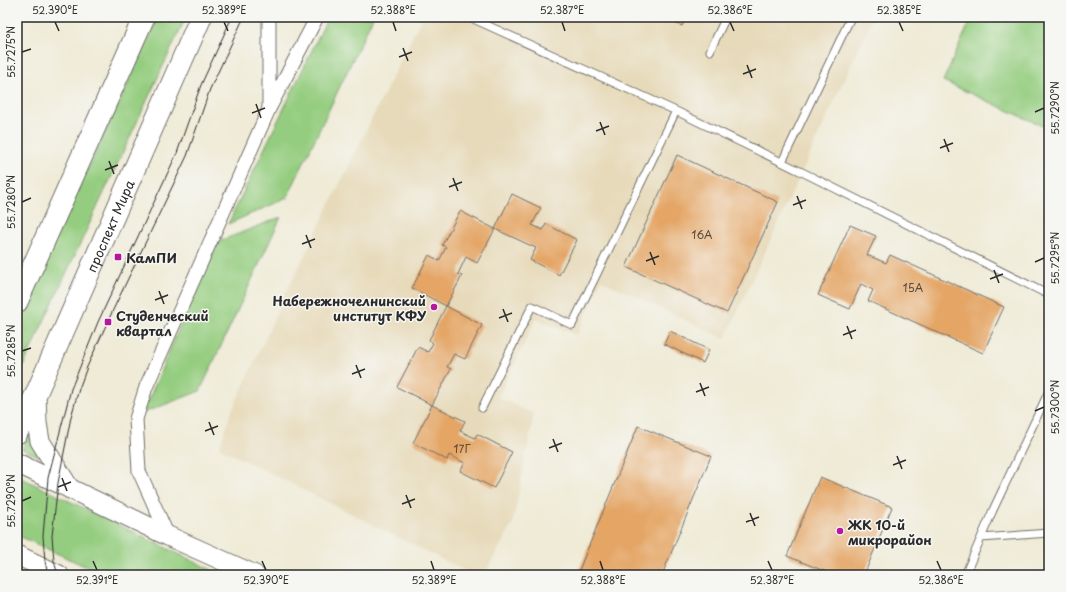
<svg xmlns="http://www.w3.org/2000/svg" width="1066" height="592" viewBox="0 0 1066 592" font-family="'Playpen Sans',sans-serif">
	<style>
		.built { fill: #e7daba }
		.green { fill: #95cd80; stroke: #607c56 }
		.building { fill: #e4a565 }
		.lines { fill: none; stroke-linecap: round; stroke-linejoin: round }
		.lane-casing { stroke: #706e67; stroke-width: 9 }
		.street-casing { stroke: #706e67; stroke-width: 15 }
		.secondary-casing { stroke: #706e67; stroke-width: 21 }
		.primary-casing { stroke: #706e67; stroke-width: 23 }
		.lane { stroke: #fff; stroke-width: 7 }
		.street { stroke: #fff; stroke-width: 13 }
		.secondary { stroke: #fff; stroke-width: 19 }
		.primary { stroke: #fff; stroke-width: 21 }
		.tram { stroke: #2b2b2b; stroke-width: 1 }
		.ticks { fill: none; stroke: #2b2b2b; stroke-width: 1.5 }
		.poi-dot { fill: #b5179e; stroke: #f6f6f2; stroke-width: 1.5 }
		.labels { text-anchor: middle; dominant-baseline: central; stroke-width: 3; stroke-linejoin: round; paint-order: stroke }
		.number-label { font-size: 11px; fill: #594a3a }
		.street-label { font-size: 13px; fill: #2b2b2b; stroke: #f6f6f2 }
		.poi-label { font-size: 13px; font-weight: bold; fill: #2b2b2b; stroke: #f6f6f2; text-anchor: start }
		.neatline { fill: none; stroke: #2b2b2b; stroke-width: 1.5 }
		.ticks-label { font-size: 10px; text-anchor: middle; fill: #2b2b2b }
	</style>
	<rect width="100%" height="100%" fill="#f6f6f2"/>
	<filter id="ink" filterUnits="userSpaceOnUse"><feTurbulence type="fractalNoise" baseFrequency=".025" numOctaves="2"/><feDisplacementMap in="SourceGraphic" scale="8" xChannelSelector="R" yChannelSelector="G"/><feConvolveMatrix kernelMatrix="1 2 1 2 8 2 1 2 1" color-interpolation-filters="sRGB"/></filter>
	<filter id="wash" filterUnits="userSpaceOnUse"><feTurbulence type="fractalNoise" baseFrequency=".012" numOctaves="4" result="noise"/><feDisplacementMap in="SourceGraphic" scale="16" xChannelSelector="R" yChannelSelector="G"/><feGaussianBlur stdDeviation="0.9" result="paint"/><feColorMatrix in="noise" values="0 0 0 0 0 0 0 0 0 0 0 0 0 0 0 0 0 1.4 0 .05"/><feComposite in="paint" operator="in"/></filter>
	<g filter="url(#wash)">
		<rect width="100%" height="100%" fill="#efebd7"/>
		<path class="built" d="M422 17H873L725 339 601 280 577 335 536 319 498 397 534 414 513 523 484 575H473L282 479 219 448 231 413 285 295Z"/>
		<path class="green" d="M159 17H186L17 379V320Z
			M328 17H373L287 198 228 224Z
			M972 17H1049V129L943 81Z
			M281 217 200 391 143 413 215 243Z
			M30 432 40 457 22 449Z
			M17 476 34 484 222 575H104L17 535Z"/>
		<g id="blocks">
			<path class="building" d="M662 17H686L682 26Z
				M677 155 778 202 727 313 626 267Z
				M512 194 541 208 532 225 543 230 546 224 577 240 559 275 530 260 536 248 495 229Z
				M460 211 495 229 477 263 466 257 458 274 462 276 446 306 412 288 429 255 439 261 446 247 442 245Z
				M850 225 876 236 867 255 886 263 890 255 1004 307 983 353 868 301 873 290 861 284 850 309 818 295Z
				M446 306 482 325 465 359 454 354 447 367 451 369 432 405 397 387 418 347 428 352 433 343 429 340Z
				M670 331 709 350 703 363 664 344Z
				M432 405 465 421 460 431 475 438 477 434 512 452 494 488 460 471 465 463 449 455 447 460 413 443Z
				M638 426 711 456 662 575H577Z
				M820 477 892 507 864 575H834L787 556Z"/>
		</g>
	</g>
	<g filter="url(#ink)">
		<use href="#blocks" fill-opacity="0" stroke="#706e67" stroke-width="1"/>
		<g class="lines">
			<defs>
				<path id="lane" d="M469 17 676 111 804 173 1049 295
					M710 51 726 17
					M782 162 851 17
					M482 408 532 306 572 325 676 111
					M981 538 1049 533
					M965 575 993 510 1049 391"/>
				<path id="street" d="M270 107 317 17
					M168 536 139 471 136 419 146 387 269 109V17"/>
				<path id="secondary" d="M36 394 37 423 40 441 70 489
					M17 463 168 536 255 575
					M17 555 59 575"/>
				<g id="primary">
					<path d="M17 302 144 17"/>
					<path id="s1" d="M17 433 36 394 201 17"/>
				</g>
			</defs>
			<use href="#lane" class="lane-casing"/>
			<use href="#street" class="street-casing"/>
			<use href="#secondary" class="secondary-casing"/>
			<use href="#primary" class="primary-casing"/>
			<use href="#lane" class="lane"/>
			<use href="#street" class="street"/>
			<use href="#secondary" class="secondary"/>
			<use href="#primary" class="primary"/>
			<path class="tram" d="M48 575 45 561 43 536 48 478 71 389 98 322 177 153 201 85 232 17
				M58 575 54 561 52 536 58 483 71 417 79 389 87 367 113 310 187 156 210 89 244 17"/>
		</g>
	</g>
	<path class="ticks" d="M55 22 59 31M224 22 228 31M393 22 396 31M562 22 565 31M730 22 734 31M899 22 903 31M403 48 408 61M22 52 31 49M399 57 412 52M747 65 752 78M743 74 756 69M256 104 261 118M1035 112 1044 108M252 113 265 108M600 122 605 135M596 131 609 126M944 139 949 152M940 148 953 143M109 161 114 174M105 170 118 165M453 178 458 191M449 187 462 182M797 196 802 209M22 202 31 198M793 205 806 200M306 235 311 248M302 244 315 239M650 252 655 265M646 261 659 256M1035 262 1044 258M994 270 999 283M990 279 1003 274M159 291 164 304M155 300 168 295M503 309 508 322M499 318 512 313M847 326 852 339M843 335 856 330M22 351 31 348M356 365 361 378M352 374 365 369M700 383 705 396M696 392 709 387M1035 411 1044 407M209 422 214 435M205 431 218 426M553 439 558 452M549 448 562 443M897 456 902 469M893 465 906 460M62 478 67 491M58 487 71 482M406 495 411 508M22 501 31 497M402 504 415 499M750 513 755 526M746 522 759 517M93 561 97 570M262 561 266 570M431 561 434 570M600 561 603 570M768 561 772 570M937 561 941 570"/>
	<g class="poi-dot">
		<rect x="114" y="253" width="8" height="8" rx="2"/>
		<circle cx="434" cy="307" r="4"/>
		<rect x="104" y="318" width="8" height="8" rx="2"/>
		<circle cx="840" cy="531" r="4"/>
	</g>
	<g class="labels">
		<g class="number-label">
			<text x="702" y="234">16А</text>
			<text x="913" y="287">15А</text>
			<text x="462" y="448">17Г</text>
		</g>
		<g class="street-label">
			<text stroke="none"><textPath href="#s1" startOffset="227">проспект Мира</textPath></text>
		</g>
		<g class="poi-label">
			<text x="126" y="257">КамПИ</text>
			<text x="426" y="300" text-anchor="end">Набережночелнинский<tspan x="426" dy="15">институт КФУ</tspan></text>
			<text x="116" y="315">Студенческий<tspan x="116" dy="15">квартал</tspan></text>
			<text x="848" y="524">ЖК 10-й<tspan x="848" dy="15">микрорайон</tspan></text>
		</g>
	</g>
	<rect width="1066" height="592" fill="none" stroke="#f6f6f2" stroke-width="44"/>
	<rect x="22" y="22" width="1022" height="548" class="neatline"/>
	<g class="ticks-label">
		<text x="55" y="14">52.390°E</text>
		<text x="224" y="14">52.389°E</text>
		<text x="393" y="14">52.388°E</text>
		<text x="562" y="14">52.387°E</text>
		<text x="730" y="14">52.386°E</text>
		<text x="899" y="14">52.385°E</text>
		<text transform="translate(11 52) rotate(-90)" y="4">55.7275°N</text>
		<text transform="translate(1055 108) rotate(-90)" y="4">55.7290°N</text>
		<text transform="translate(11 202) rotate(-90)" y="4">55.7280°N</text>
		<text transform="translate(1055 258) rotate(-90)" y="4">55.7295°N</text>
		<text transform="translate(11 351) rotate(-90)" y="4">55.7285°N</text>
		<text transform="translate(1055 407) rotate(-90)" y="4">55.7300°N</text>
		<text transform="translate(11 501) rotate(-90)" y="4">55.7290°N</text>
		<text x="97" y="584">52.391°E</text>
		<text x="266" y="584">52.390°E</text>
		<text x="434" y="584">52.389°E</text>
		<text x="603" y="584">52.388°E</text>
		<text x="772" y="584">52.387°E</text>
		<text x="941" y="584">52.386°E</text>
	</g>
</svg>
